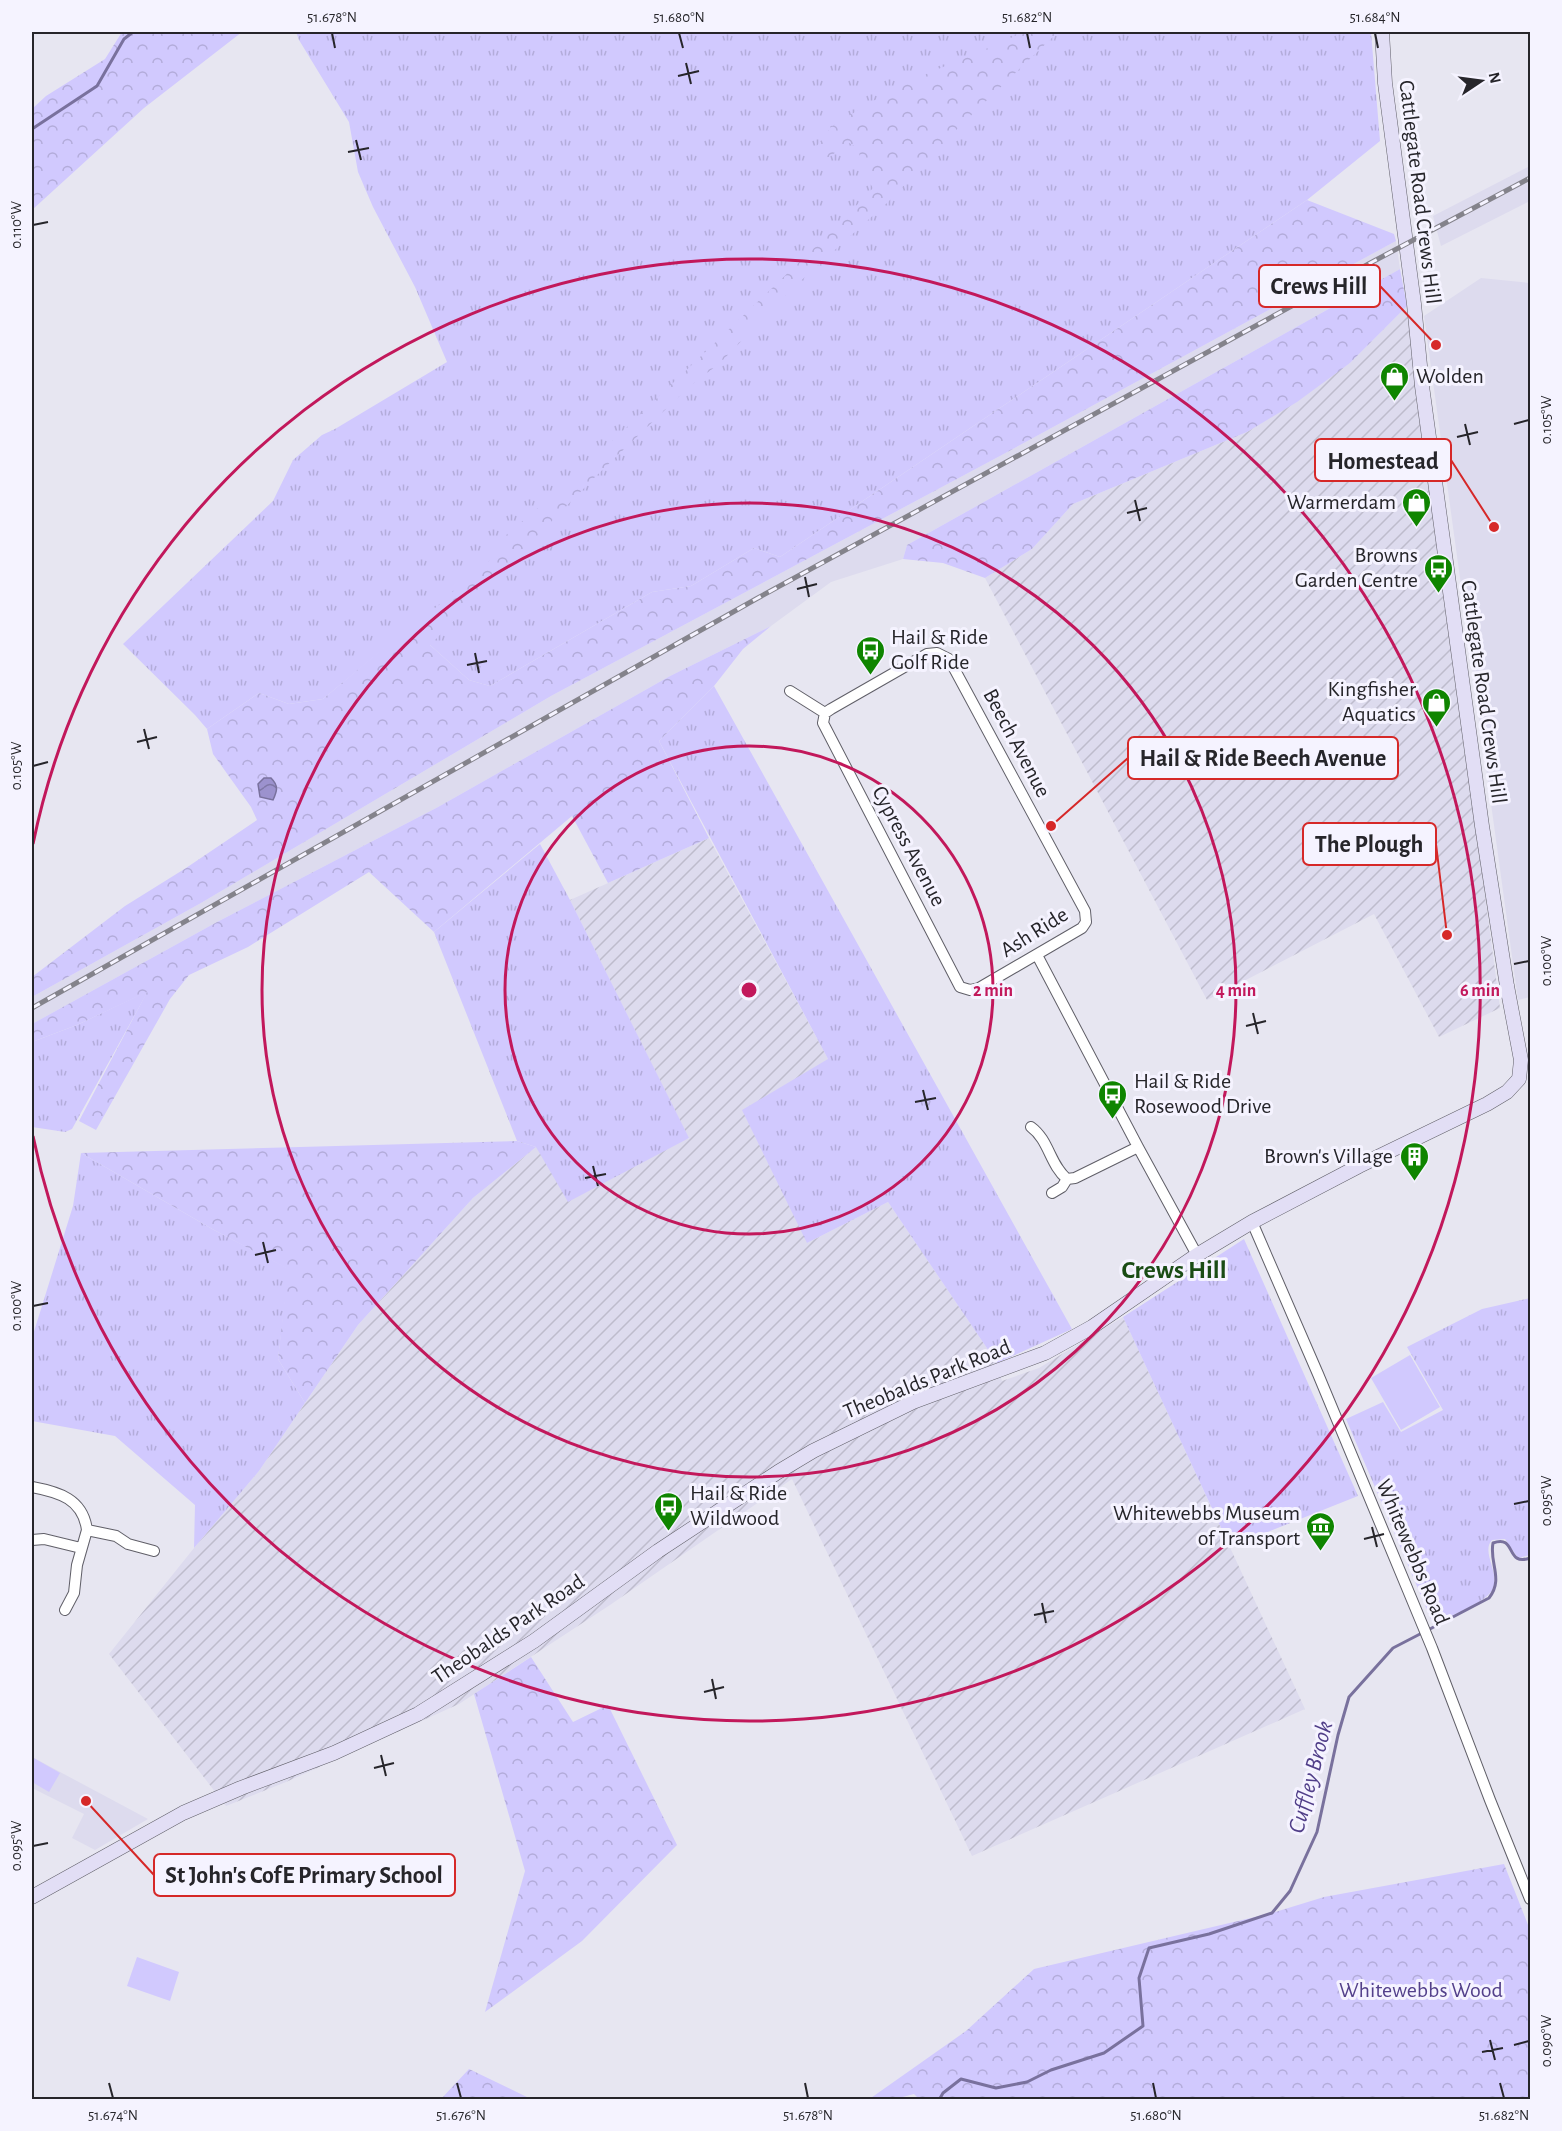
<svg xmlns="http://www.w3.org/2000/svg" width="1562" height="2131" viewBox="0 0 1562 2131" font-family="'Alegreya Sans',sans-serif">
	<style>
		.built { fill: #dddbee }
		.industrial { fill: url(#industrial-furrows) }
		.grass { fill: url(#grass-tufts) }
		.forest { fill: url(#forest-crowns) }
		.garden { fill: #d1c9fe }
		.water { fill: url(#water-waves); stroke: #79719d; stroke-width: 1.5 }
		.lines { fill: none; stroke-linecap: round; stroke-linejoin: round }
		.stream { stroke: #79719d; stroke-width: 3 }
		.street-casing { stroke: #605f68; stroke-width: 12 }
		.secondary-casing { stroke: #605f68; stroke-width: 15 }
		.street { stroke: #fff; stroke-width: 10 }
		.secondary { stroke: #e2def5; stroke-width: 14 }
		.rail-casing { stroke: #84838b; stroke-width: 5 }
		.rail { stroke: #f5f3ff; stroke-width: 3; stroke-dasharray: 9; stroke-linecap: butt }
		.ticks { fill: none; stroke: #26252a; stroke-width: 2 }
		.ring { fill: none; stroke: #c2185b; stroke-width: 3 }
		.labels { text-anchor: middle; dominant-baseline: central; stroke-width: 6; stroke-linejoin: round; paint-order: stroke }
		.street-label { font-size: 22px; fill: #26252a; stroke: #f5f3ff }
		.poi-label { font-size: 22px; fill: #26252a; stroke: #f5f3ff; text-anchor: end }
		.park-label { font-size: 22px; fill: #53408b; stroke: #f5f3ff }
		.water-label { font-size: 24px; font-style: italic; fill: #513f89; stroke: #f5f3ff }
		.quarter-label { font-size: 26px; font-weight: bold; fill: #1a4c15; stroke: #f5f3ff }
		.centre { fill: #c2185b; stroke: #f5f3ff; stroke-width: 3 }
		.ring-label { font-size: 18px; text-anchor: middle; font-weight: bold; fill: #c2185b; stroke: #f5f3ff; stroke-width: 6; stroke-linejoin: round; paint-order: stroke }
		.leader { fill: none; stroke: #d62828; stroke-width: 2 }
		.callout-dot { fill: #d62828; stroke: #f5f3ff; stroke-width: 2 }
		.callout { fill: #f5f3ff; stroke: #d62828; stroke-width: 2 }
		.callout-label { font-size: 24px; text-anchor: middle; font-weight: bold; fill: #26252a }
		.neatline { fill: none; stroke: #26252a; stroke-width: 2 }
		.ticks-label { font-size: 15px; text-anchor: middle; fill: #26252a }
	</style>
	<defs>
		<pattern id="industrial-furrows" width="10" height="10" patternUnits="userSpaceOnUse" patternTransform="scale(1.5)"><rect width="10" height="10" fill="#dddbee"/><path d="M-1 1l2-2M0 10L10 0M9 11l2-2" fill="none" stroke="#bebccc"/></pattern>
		<pattern id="grass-tufts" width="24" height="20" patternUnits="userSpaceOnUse" patternTransform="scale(1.5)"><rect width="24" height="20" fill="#d1c9fe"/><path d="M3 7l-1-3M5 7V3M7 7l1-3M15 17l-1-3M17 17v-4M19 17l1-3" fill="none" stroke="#b3acda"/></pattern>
		<pattern id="forest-crowns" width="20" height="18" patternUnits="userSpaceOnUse" patternTransform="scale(1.5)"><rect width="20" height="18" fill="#d1c9fe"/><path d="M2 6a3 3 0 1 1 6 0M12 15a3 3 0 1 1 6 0" fill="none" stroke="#b3acda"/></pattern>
		<pattern id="water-waves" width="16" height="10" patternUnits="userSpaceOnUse" patternTransform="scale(1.5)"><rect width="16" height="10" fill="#9c92ce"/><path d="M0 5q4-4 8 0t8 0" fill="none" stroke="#7f77a7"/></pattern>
	</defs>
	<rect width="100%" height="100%" fill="#e7e6f1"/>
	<path class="built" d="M1530 166V201L1441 246 1433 216Z
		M1396 241 1400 269 907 545 903 559 831 582 771 626 670 676 438 807 217 922 32 1024V997L201 903 551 696 1000 456Z
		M1481 278 1530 283V997L1518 1000 1424 316Z
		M32 1757 148 1819 95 1850 72 1838 84 1814 32 1788Z"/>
	<path class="industrial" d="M1407 306 1500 1008 1439 1037 1374 914 1207 1000 985 578 1032 549 1073 504 1247 432 1350 363Z
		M709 838 828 1059 807 1243 888 1202 997 1363 1002 1381 1039 1368 1123 1317 1305 1709 972 1856 792 1479 610 1605 459 1704 286 1782 226 1806 109 1654 194 1548 259 1471 358 1325 473 1198 536 1147 689 1139 570 900Z"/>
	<path class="grass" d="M296 32H1371L1380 141 1307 200 780 557 754 548 691 586 652 592 490 686 469 680 410 627 323 699 289 704 259 693 207 729 195 715 123 644 273 501 293 460 322 435 335 429 447 362 415 287 373 207 358 172 349 122 299 40Z
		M714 686 1072 1329 997 1363 888 1202 807 1243 742 1110 828 1059 659 741Z
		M540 844 570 900 689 1138 568 1202 536 1147 517 1141 434 932Z
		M148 991 72 1129 65 1132 32 1127V1042L77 1025Z
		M81 1153 214 1230 289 1269 278 1359 305 1403 259 1471 194 1548 195 1505 115 1436 32 1421V1338L73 1206Z
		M1244 1239 1358 1496 1230 1547 1123 1317Z
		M1530 1298V1555L1518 1558 1505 1539 1492 1540C1479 1554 1507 1579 1487 1596 1476 1606 1448 1617 1433 1624L1346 1419 1383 1402 1401 1432 1443 1410 1407 1347 1482 1309Z"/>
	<path class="forest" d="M122 32H242L144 108 32 210V109L46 96 105 59Z
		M1022 32H1058L958 128 889 201 794 287 720 363 690 386 595 477 430 645 469 680 490 686 652 592 691 586 754 548 780 557 1307 200 1394 234 1396 241 1000 456 551 696 201 903 32 997V977L125 906 186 868 257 820 251 807 213 754 207 729 259 693 289 704 323 699 418 619 438 606 469 576 490 560 505 536 580 472 841 222 873 188 858 165 860 149 849 143 829 157 815 158 813 151 832 126 875 100 924 75 1007 40Z
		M1400 269 1407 306 1350 363 1297 402 1247 432 1073 504 1032 549 985 578 943 563 903 559 907 545Z
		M771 626 743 649 714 686 659 741 709 838 608 883 572 816 434 932 369 872 248 947 189 975 170 999 96 1130 79 1121 147 992 77 1025 32 1042V1024L217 922 438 807 670 676Z
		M517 1141 536 1147 473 1198 358 1325 305 1403 278 1359 288 1269 214 1230 81 1153Z
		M531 1657 573 1722 608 1705 677 1845 582 1941 485 2012 525 1871 474 1694Z
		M1504 1864 1530 1930V2099L920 2100 914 2094 895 2099 868 2100 966 2031 1034 1969 1272 1913 1324 1897Z
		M469 2069 531 2099H441Z"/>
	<path class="garden" d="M1410 1355 1440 1407 1401 1430 1371 1378Z
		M32 1757 60 1773 49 1792 32 1782Z
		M137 1957 179 1972 170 2001 127 1986Z"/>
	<path class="water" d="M264 778H271C279 786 277 791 273 800L260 797 258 784Z"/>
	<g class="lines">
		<path class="stream" d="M32 129 97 86 124 39 133 32
			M1428 1630 1489 1598C1504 1579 1489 1563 1493 1543 1517 1534 1505 1567 1530 1558
			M939 2100 943 2093 961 2079 996 2088 1027 2082 1051 2070 1104 2053 1143 2026 1139 1978 1149 1948 1209 1934 1272 1913 1290 1891 1317 1832 1338 1735 1349 1697 1393 1648 1422 1633"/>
		<defs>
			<path id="street" d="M937 653 949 659 1085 911 1086 922 1082 928 979 988 970 990 960 987 823 723 825 713 831 709 927 654Z
				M790 691 825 713
				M1037 955 1138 1147 1197 1255
				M1031 1127C1049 1140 1050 1165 1067 1179L1075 1178 1138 1147
				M1052 1193 1062 1187 1067 1179
				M1252 1222 1318 1374 1432 1648 1490 1800 1530 1899
				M32 1487C59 1492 83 1499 87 1530
				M32 1540 44 1539 81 1548
				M65 1610 74 1593 77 1565 87 1530 116 1536 128 1544 154 1551"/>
			<path id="secondary" d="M32 1897 183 1813 241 1788 334 1753 418 1714 534 1641 658 1551 778 1472 813 1451 913 1402 1045 1353 1092 1327 1197 1255 1252 1222 1359 1166 1487 1104 1507 1092 1519 1079 1521 1060 1507 986 1482 826 1422 386 1414 304 1385 83 1382 32"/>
		</defs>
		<use href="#street" class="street-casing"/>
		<use href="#secondary" class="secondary-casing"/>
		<use href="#street" class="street"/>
		<use href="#secondary" class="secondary"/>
		<defs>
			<path id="rail" d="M32 1008 756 599 1374 261 1530 178"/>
		</defs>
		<use href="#rail" class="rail-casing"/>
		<use href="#rail" class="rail"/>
	</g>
	<path class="ticks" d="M332 33 335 48M679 33 683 48M1027 33 1030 48M1375 33 1378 48M686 63 691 84M678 76 699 71M356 140 361 160M348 152 369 148M33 225 48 222M1465 424 1470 445M1514 424 1529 420M1457 437 1478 432M1135 500 1140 521M1127 513 1147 508M805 577 809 597M797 589 817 584M475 653 479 673M467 665 487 661M144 729 149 749M137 742 157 737M33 766 48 762M1514 964 1529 961M1253 1013 1258 1034M1246 1026 1266 1021M923 1090 928 1110M915 1102 936 1098M593 1166 598 1186M585 1178 606 1174M263 1242 268 1263M255 1255 276 1250M33 1306 48 1303M1514 1504 1529 1501M1372 1527 1377 1547M1364 1539 1384 1534M1042 1603 1046 1623M1034 1615 1054 1611M712 1679 716 1699M704 1692 724 1687M381 1755 386 1776M374 1768 394 1763M33 1846 48 1843M1490 2040 1495 2060M1514 2045 1529 2041M1482 2052 1503 2048M109 2083 113 2098M457 2083 461 2098M805 2083 808 2098M1153 2083 1156 2098M1500 2083 1504 2098"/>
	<g class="ring">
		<circle cx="749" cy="990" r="244"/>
		<circle cx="749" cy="990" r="487"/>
		<path d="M33 844A731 731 0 1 1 33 1136"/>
	</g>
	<defs>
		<symbol id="shop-pin" viewBox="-11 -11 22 30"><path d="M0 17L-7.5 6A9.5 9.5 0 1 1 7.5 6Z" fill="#0f8500" stroke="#f5f3ff"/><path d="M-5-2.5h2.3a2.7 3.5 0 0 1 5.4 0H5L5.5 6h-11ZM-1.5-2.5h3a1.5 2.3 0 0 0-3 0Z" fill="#fff"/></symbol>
		<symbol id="bus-pin" viewBox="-11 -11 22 30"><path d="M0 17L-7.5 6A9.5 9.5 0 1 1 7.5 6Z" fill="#0f8500" stroke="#f5f3ff"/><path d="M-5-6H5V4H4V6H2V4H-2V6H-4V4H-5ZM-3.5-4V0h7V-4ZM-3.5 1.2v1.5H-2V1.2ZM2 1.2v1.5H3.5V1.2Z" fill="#fff"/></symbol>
		<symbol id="building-pin" viewBox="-11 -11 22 30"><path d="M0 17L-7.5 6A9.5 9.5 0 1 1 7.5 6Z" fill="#0f8500" stroke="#f5f3ff"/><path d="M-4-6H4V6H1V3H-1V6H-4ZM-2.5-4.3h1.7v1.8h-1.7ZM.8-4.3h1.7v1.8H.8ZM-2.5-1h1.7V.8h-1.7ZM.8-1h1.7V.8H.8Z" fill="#fff"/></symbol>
		<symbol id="museum-pin" viewBox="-11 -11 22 30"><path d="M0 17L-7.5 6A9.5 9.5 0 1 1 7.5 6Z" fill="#0f8500" stroke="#f5f3ff"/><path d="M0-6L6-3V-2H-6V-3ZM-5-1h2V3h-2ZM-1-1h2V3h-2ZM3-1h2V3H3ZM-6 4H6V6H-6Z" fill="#fff"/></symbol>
	</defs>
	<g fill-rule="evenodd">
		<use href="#shop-pin" x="1378" y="360" width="33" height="45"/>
		<use href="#shop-pin" x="1400" y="486" width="33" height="45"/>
		<use href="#bus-pin" x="1422" y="552" width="33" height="45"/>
		<use href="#bus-pin" x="854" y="634" width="33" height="45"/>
		<use href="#shop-pin" x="1420" y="686" width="33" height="45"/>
		<use href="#bus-pin" x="1096" y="1078" width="33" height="45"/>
		<use href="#building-pin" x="1398" y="1140" width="33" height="45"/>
		<use href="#bus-pin" x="652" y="1490" width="33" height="45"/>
		<use href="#museum-pin" x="1304" y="1510" width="33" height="45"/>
	</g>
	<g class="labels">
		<g class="street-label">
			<text transform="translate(1420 192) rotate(83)">Cattlegate Road Crews Hill</text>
			<text transform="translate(1484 692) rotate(82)">Cattlegate Road Crews Hill</text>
			<text transform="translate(1017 743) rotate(62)">Beech Avenue</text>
			<text transform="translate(909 846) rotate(62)">Cypress Avenue</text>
			<text transform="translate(1034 932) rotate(-32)">Ash Ride</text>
			<text transform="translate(927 1379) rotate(-22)">Theobalds Park Road</text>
			<text transform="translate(1413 1552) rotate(67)">Whitewebbs Road</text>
			<text transform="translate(508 1629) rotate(-34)">Theobalds Park Road</text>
		</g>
		<g class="poi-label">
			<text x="1416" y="376" text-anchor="start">Wolden</text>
			<text x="1396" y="502">Warmerdam</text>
			<text x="1418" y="555">Browns<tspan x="1418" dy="25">Garden Centre</tspan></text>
			<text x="891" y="637" text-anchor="start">Hail &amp; Ride<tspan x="891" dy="25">Golf Ride</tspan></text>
			<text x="1416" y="689">Kingfisher<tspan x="1416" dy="25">Aquatics</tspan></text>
			<text x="1134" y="1081" text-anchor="start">Hail &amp; Ride<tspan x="1134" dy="25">Rosewood Drive</tspan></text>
			<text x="1393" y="1156">Brown's Village</text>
			<text x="690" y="1493" text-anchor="start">Hail &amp; Ride<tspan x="690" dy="25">Wildwood</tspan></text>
			<text x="1300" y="1513">Whitewebbs Museum<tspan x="1300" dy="25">of Transport</tspan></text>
		</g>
		<g class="park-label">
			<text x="1421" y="1990">Whitewebbs Wood</text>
		</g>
		<g class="water-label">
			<text transform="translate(1311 1777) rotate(-75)">Cuffley Brook</text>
		</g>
		<g class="quarter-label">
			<text x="1174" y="1270">Crews Hill</text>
		</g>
	</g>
	<circle cx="749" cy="990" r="9" class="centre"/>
	<g class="ring-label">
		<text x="993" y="996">2 min</text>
		<text x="1236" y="996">4 min</text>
		<text x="1480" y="996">6 min</text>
	</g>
	<path class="leader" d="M1436 345L1380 286M1494 527L1451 460M1051 826L1128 758M1447 935L1436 844M86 1801L154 1875"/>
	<g class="callout-dot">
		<circle cx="1436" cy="345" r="6"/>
		<circle cx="1494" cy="527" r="6"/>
		<circle cx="1051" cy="826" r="6"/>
		<circle cx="1447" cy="935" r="6"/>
		<circle cx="86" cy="1801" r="6"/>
	</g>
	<g class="callout">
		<rect x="1259" y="265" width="121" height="42" rx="6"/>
		<rect x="1315" y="439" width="136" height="42" rx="6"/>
		<rect x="1128" y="737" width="270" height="42" rx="6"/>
		<rect x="1303" y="823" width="133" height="42" rx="6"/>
		<rect x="154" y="1854" width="301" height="42" rx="6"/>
	</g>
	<g class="callout-label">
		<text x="1319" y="294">Crews Hill</text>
		<text x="1383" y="469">Homestead</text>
		<text x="1263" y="766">Hail &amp; Ride Beech Avenue</text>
		<text x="1369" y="852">The Plough</text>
		<text x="304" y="1883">St John's CofE Primary School</text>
	</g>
	<rect width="1562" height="2131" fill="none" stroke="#f5f3ff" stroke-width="66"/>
	<g transform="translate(1481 81) rotate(77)" stroke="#f5f3ff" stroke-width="4.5" paint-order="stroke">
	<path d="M0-4.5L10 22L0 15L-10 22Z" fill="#26252a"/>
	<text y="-9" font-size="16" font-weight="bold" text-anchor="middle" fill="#26252a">N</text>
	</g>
	<rect x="33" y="33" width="1496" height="2065" class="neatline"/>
	<g class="ticks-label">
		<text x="332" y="22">51.678°N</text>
		<text x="679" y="22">51.680°N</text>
		<text x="1027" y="22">51.682°N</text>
		<text x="1375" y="22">51.684°N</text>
		<text transform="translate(16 225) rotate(-90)" y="5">0.110°W</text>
		<text transform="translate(1546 420) rotate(-90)" y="5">0.105°W</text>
		<text transform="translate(16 766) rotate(-90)" y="5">0.105°W</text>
		<text transform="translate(1546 961) rotate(-90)" y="5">0.100°W</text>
		<text transform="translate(16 1306) rotate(-90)" y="5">0.100°W</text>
		<text transform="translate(1546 1501) rotate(-90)" y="5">0.095°W</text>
		<text transform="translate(16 1846) rotate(-90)" y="5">0.095°W</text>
		<text transform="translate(1546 2041) rotate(-90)" y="5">0.090°W</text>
		<text x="113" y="2120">51.674°N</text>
		<text x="461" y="2120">51.676°N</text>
		<text x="808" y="2120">51.678°N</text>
		<text x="1156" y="2120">51.680°N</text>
		<text x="1504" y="2120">51.682°N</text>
	</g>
</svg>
